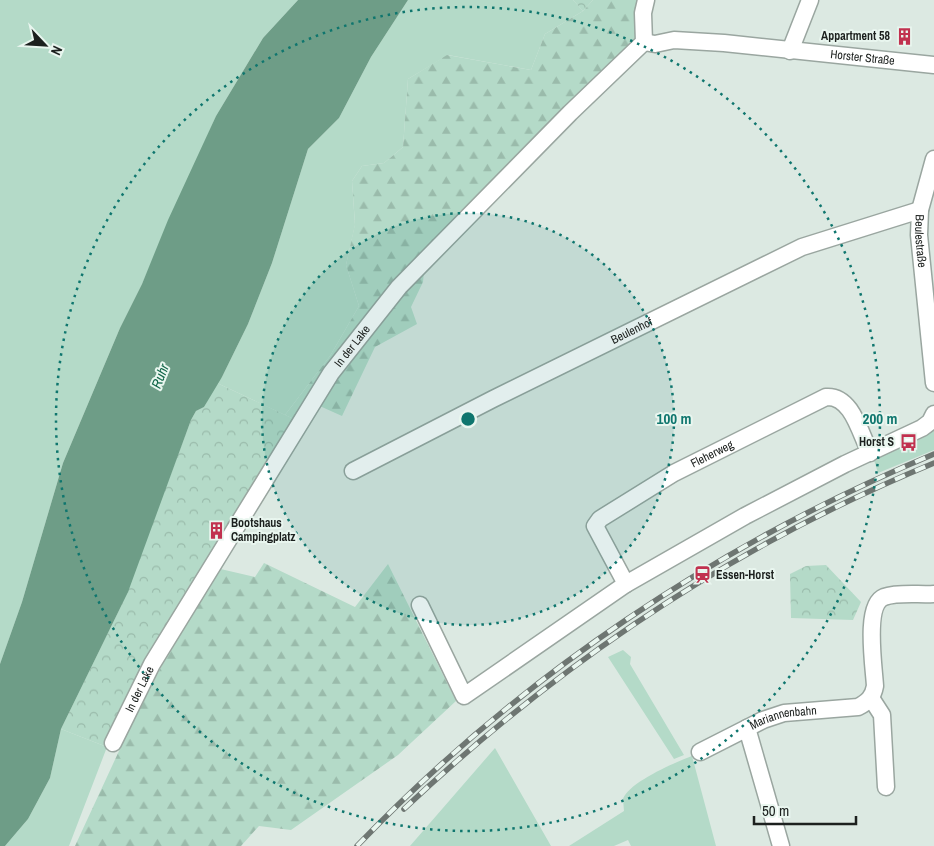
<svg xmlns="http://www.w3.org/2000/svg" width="934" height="846" viewBox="0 0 934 846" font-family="'Archivo Narrow',sans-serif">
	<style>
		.grass { fill: #b4dac8 }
		.forest { fill: url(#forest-firs) }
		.park { fill: url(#park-crowns) }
		.water { fill: #6e9d87 }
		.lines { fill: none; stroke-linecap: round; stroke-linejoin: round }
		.street-casing { stroke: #9aa6a0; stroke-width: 19 }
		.street { stroke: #fff; stroke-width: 16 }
		.rail-casing { stroke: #6e7672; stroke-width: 5.5 }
		.rail { stroke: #e9f6ef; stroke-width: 4; stroke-dasharray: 11; stroke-linecap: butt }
		.ring { fill: none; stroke: #0f766e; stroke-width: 2.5; stroke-dasharray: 2.5 5 }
		.labels { text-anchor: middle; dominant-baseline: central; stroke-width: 4; stroke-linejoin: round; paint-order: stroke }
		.poi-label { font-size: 12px; font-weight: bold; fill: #1c201e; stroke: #e9f6ef; text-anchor: end }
		.street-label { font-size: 12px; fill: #1c201e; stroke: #e9f6ef }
		.water-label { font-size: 14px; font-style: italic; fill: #116648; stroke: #e9f6ef }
		.centre { fill: #0f766e; stroke: #e9f6ef; stroke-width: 2.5 }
		.ring-label { font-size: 15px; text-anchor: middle; font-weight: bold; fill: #0f766e; stroke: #e9f6ef; stroke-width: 4; stroke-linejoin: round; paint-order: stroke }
	</style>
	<defs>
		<pattern id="forest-firs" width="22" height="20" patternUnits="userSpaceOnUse" patternTransform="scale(1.25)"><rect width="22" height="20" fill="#b4dac8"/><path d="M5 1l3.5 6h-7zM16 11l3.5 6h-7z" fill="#9abbab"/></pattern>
		<pattern id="park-crowns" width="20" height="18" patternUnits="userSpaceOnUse" patternTransform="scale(1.25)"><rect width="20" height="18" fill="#b4dac8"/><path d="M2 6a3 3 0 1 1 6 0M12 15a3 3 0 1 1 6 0" fill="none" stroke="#9abbab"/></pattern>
	</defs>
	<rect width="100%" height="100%" fill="#dce9e2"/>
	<path class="grass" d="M0 0H298L263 38 216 116 142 284 120 328 63 463 22 602 0 664Z
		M408 0H573L583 11 545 34 531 70 448 55 408 79 403 147 384 163 362 166 352 181 355 225 346 265 359 306 330 356 285 415 217 383 222 377 248 324 272 263 308 149 339 118 371 57Z
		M934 428V450L878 473 873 457Z
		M623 650 631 657 630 664 684 755 674 759 608 657Z
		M61 729 107 747 69 846H5L28 819 50 778Z
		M495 748 551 846H410Z
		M692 756 716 846H631L628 840 614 846H569L624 811 623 799C629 782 676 762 692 756Z"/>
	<path class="forest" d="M593 0H644L642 41 425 262 423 282 411 307 417 324 375 347 342 416 313 403 298 421 285 415 330 356 359 306 346 265 355 224 352 181 362 166 384 163 403 147 408 79 447 55 531 70 545 34 583 11Z
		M264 563 355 607 388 564 456 701 398 755 291 830 259 826 241 846H75L125 738 212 567 255 577Z"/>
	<path class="park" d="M573 0H593L583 11Z
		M217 383 298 421 107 747 61 729 122 604 191 420 196 411 204 407Z
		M826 565 861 602 853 620 791 618 790 574 806 566Z"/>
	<path class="water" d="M298 0H408L371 57 339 118 308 149 272 263 248 324 222 377 204 407 196 411 191 420 128 592 61 729 50 778 28 819 5 846H0V664L22 602 63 463 120 328 142 284 168 220 216 116 263 38Z"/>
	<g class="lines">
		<defs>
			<g id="street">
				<path id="s1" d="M644 42 655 44 674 40 724 43 934 65"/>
				<path d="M790 51 810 0"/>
				<path id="s2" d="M934 159 920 210 919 235 934 383"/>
				<path id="s3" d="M353 471 493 399 802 247 920 210"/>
				<path id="s4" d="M626 584 595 526 600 519 674 473 826 397C852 395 860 433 870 453"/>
				<path d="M420 605 464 696 626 584 745 516 845 464 922 428 930 422 934 414"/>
				<path d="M871 698 882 715 886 787"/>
				<path d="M747 728 781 846"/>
				<path id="s5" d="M113 743 152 664 331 373 399 287 570 113 644 42 643 13 646 0"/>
				<path id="s6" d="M700 752 763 720 784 713 858 707C868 702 873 697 875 686 874 667 864 605 884 597 898 592 919 595 934 594"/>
			</g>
		</defs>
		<use href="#street" class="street-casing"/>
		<use href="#street" class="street"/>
		<defs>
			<path id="rail" d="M404 809C559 663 737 544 934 463
				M357 846C519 677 718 544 934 454"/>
		</defs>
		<use href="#rail" class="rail-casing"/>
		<use href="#rail" class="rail"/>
	</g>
	<circle cx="468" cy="419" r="206" fill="#0f766e" fill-opacity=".12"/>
	<g class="ring">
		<circle cx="468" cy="419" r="206"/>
		<circle cx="468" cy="419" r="412"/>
	</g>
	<defs>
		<symbol id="building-bare" viewBox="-9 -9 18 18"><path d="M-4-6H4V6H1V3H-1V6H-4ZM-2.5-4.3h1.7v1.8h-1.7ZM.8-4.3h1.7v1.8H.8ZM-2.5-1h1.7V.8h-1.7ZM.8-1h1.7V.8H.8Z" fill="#c1314f" stroke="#e9f6ef" stroke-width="2.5" paint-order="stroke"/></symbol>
		<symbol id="bus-bare" viewBox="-9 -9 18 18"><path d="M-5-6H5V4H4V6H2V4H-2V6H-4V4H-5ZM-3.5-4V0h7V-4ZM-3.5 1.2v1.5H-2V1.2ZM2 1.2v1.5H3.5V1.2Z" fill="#c1314f" stroke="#e9f6ef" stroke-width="2.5" paint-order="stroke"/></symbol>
		<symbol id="station-bare" viewBox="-9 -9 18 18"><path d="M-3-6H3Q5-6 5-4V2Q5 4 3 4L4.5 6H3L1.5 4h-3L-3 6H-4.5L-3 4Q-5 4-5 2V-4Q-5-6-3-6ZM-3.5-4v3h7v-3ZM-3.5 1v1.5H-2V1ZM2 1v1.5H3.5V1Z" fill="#c1314f" stroke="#e9f6ef" stroke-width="2.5" paint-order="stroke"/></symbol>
	</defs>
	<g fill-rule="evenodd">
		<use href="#building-bare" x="892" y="24" width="25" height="25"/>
		<use href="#bus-bare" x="896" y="430" width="25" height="25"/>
		<use href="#building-bare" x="204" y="518" width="25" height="25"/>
		<use href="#station-bare" x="690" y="562" width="25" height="25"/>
	</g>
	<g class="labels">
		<g class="poi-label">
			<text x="890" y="36">Appartment 58</text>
			<text x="894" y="442">Horst S</text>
			<text x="231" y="523" text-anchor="start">Bootshaus<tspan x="231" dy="14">Campingplatz</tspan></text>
			<text x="716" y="575" text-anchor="start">Essen-Horst</text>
		</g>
		<g class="street-label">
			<text stroke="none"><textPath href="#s1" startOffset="220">Horster Straße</textPath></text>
			<text stroke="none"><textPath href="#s2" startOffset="84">Beulestraße</textPath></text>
			<text stroke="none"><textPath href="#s3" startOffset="312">Beulenhof</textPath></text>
			<text stroke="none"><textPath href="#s5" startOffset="464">In der Lake</textPath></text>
			<text stroke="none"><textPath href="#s4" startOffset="204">Fleherweg</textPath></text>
			<text stroke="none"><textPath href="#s5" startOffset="60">In der Lake</textPath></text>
			<text stroke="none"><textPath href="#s6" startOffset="91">Mariannenbahn</textPath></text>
		</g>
		<g class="water-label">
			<text transform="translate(160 376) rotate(-68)">Ruhr</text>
		</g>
	</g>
	<circle cx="468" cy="419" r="8" class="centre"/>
	<g class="ring-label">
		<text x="674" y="424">100 m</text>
		<text x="880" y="424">200 m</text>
	</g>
	<g transform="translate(45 45) rotate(115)" stroke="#e9f6ef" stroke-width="4" paint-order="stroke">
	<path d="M0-4L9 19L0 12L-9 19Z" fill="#1c201e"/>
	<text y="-8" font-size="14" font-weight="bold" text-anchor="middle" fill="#1c201e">N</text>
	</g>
	<path d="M754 816v8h102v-8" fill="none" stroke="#1c201e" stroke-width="2.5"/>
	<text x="762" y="816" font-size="15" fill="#1c201e" stroke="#e9f6ef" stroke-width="4" paint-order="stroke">50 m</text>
</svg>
